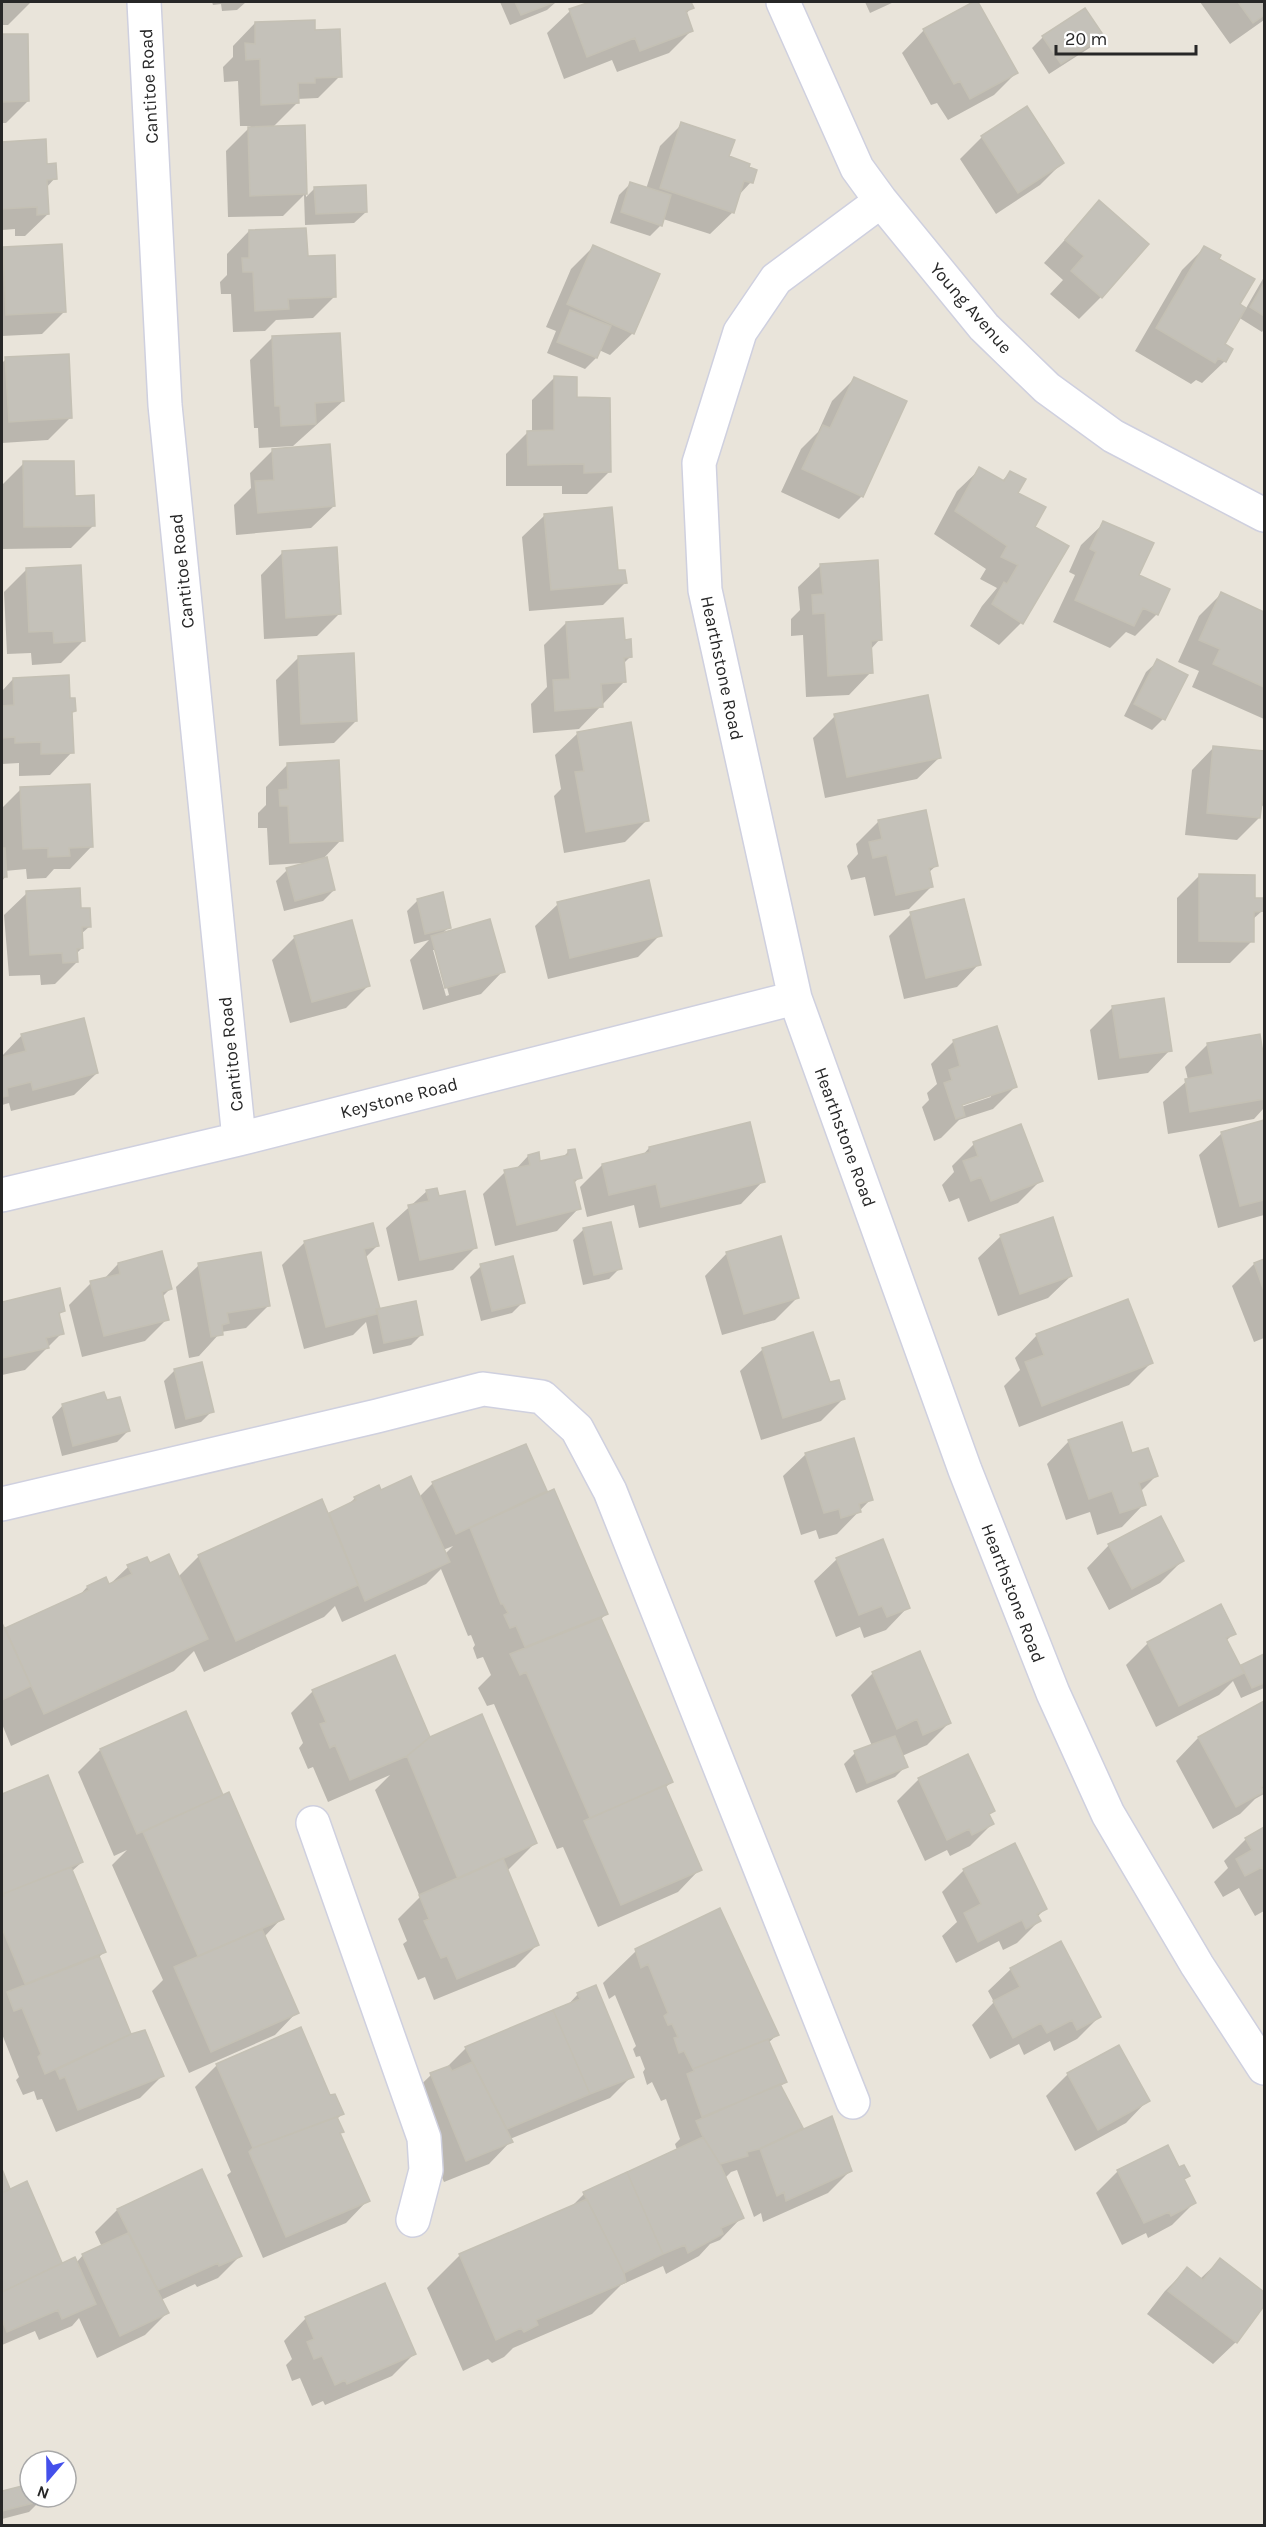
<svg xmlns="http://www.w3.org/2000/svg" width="1266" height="2527" viewBox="0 0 1266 2527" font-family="Karla,sans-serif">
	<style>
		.shadow { fill: #0003; fill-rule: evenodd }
		.building { fill: #c4c1b9; stroke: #c4c0b4; stroke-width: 1.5 }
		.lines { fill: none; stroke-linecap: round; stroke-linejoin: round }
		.minor-casing { stroke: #cfd0df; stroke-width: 36 }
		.minor { stroke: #fff; stroke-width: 33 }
		.labels { text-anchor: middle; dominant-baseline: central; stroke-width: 4.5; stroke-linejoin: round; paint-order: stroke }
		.street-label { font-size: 18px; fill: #272727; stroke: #fff }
	</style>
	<rect width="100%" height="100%" fill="#e9e4da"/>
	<path class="shadow" d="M2 2H30V3L8 25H2Z
		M212 2H246L237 10 222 11 221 4 213 5Z
		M500 2H556L547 10 510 25Z
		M594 2H690L692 7 686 14 692 30 669 53 617 72 612 60 564 79 547 33 570 11Z
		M865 2H894L870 13Z
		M977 2 1016 73 994 95 948 120 937 103 931 105 902 53 924 30Z
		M1200 2H1264V20L1230 44Z
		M255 23 314 31 340 76 318 98 297 99V103L272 128 303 127 306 197 315 188 366 212 354 223 305 225 304 195 283 216 228 217 226 151 251 126H240L238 81 224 82 223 67 233 57V46Z
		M27 35 28 101 6 123H2V36Z
		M1102 36 1091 47 1049 74 1032 48 1043 37Z
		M682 124 727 157 751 182 738 196 733 212 710 234 663 219 661 225 650 236 610 223 619 195 630 184 646 189 660 146Z
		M982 137 1062 163 1040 185 996 214 960 159Z
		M44 141 45 165 55 178 46 188 48 214 25 236H15V229L2 230V144Z
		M1099 202 1101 297 1079 319 1050 294 1063 280 1044 263Z
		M249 231 306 258 335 296 313 318 276 320 265 331 233 332 231 294H221L220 282 227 275V254Z
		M593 247 633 333 610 355 599 350 596 358 585 369 547 353 556 331 546 327 571 269Z
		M1204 248 1217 259 1238 305 1245 310 1264 277V329L1262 332 1238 317 1223 345 1225 361 1202 383 1196 380 1191 384 1135 351 1182 270Z
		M3 249 64 312 42 334 2 336Z
		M273 337 343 401 293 446 259 448 258 428H254L250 360Z
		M6 359 71 417 48 440 2 443V363Z
		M554 378 576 399 609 472 587 494H562V486H506V454L528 432H532V400Z
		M855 378 862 496 839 519 781 492 801 449 818 432 832 401Z
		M272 451 334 506 311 528 236 535 234 505 251 488 250 473Z
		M24 463 73 497 93 526 71 548 2 549V554V485Z
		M980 469 1002 481 1010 473 1016 494 1033 527 1067 546 1021 623 999 645 970 626 982 606 997 588 980 579 986 569 934 534 957 491Z
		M545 515 625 583 603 605 529 611 522 537Z
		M1104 523 1137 576 1157 614 1135 636 1126 632 1110 648 1053 622 1075 575 1069 572 1081 545Z
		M283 552 339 614 317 636 264 639 261 575Z
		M821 565 880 639 870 650 871 672 849 695 806 697 803 635 791 636V619L800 610 798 587Z
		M26 570 83 641 61 663 32 665 31 653 7 654 4 592Z
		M1221 594 1264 613V719L1192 687 1199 671 1178 662 1199 616Z
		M566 623 623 641 630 657 623 664 624 682 579 729 533 733 531 704 547 687 544 645Z
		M299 657 356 721 334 743 279 746 276 680Z
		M1158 661 1163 719 1152 730 1124 716 1146 672Z
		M13 679 69 699 74 711 70 715 72 752 50 775 19 776V763L2 764V691Z
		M835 716 940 757 917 779 825 798 813 738Z
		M578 733 647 820 625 842 564 853 554 796 561 789 555 755Z
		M1214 747 1264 752 1262 784 1264 785V804L1260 809 1259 818 1237 840 1185 835 1192 770Z
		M288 764 341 840 321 861 334 890 323 901 284 911 276 881 287 870 305 863 269 865 267 828H258V813L266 805V787Z
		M21 789 92 846 70 869H54L46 878 27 879 26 869 5 871 6 876 2 881V808Z
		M878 822 937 865 928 873 932 886 909 909 874 916 865 877 851 880 847 866 858 854 856 844Z
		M1199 876 1262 911 1252 920V941L1230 963H1177V898Z
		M27 893 80 910 89 927 81 934 82 948 76 954 77 962 55 984 41 985 40 975 9 976 4 915Z
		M418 900 449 927 442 934 503 971 481 994 423 1010 410 960 429 940 414 944 407 911ZM433 950H437L449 995 446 996Z
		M558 904 660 935 638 957 548 979 535 926Z
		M911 914 979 964 957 987 904 999 889 936Z
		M351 922 369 985 346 1008 290 1023 272 960 294 938Z
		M1113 1007 1170 1050 1148 1073 1098 1080 1090 1030Z
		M996 1028 1015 1087 993 1109 959 1120 941 1138 934 1141 922 1107 929 1100 927 1093 937 1084 931 1064 953 1042ZM991 1094V1097L955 1109 954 1106Z
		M22 1035 97 1073 74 1095 11 1111 9 1103 2 1105V1056Z
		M1259 1036 1264 1069V1108L1254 1119 1168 1134 1163 1102 1188 1080 1185 1067 1208 1044Z
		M1264 1122V1215L1218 1228 1199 1155 1222 1133Z
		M974 1144 1041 1180 1018 1203 968 1222 959 1198 949 1202 942 1185 954 1172 952 1166Z
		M649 1148 763 1181 741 1204 639 1228 634 1205 587 1217 580 1187 602 1165 642 1156Z
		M568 1152 580 1177 573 1184 579 1208 557 1231 495 1246 483 1194 505 1172 515 1170 528 1156 539 1163 562 1158Z
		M427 1191 437 1198 475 1248 453 1270 398 1281 386 1228Z
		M584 1229 620 1268 609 1279 583 1285 573 1240Z
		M1001 1236 1071 1276 1048 1298 998 1316 978 1258Z
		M304 1243 378 1245 365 1258 378 1308 375 1311 415 1303 422 1334 411 1345 373 1354 366 1322 353 1335 304 1349 282 1265Z
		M727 1253 797 1298 775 1320 722 1335 705 1276Z
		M1264 1260V1338L1254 1342 1232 1286 1254 1264Z
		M118 1264 170 1289 161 1298 167 1319 145 1341 82 1357 69 1305 91 1283 103 1280Z
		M199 1265 268 1306 246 1328 221 1332 199 1356 189 1358 176 1287Z
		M481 1266 523 1302 512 1313 481 1321 470 1277Z
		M58 1290 63 1310 58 1316 62 1333 25 1370 2 1375V1303Z
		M1037 1335 1151 1363 1129 1385 1019 1427 1004 1386 1020 1370 1015 1358Z
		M763 1349 829 1384 843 1399 821 1421 761 1440 740 1371Z
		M175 1370 212 1411 201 1422 175 1429 164 1381Z
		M105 1402 128 1431 117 1442 62 1456 52 1417 63 1405Z
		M1069 1441 1131 1455 1156 1476 1140 1492 1144 1504 1122 1527 1097 1535 1090 1512 1066 1520 1047 1464Z
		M806 1454 871 1499 837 1534 819 1539 816 1530 801 1535 783 1476Z
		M433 1483 545 1491 540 1496 606 1614 600 1620 671 1782 665 1788 700 1869 678 1892 598 1927 563 1847 557 1849 494 1704 487 1706 478 1688 491 1675 483 1657 477 1659 473 1648 475 1645 471 1635 468 1636 441 1569 426 1584 342 1622 335 1606 324 1617 204 1672 194 1651 174 1671 11 1746 2 1724V1626L4 1631 78 1597 87 1587 105 1579 108 1586 128 1567 150 1565 178 1577 198 1557 321 1501 327 1517 347 1506 355 1498 381 1492 419 1497ZM453 1546 445 1554 443 1550Z
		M1109 1545 1182 1561 1160 1583 1109 1610 1087 1568Z
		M837 1559 908 1607 886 1630 864 1638 860 1627 836 1637 814 1581Z
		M1234 1633 1226 1641 1240 1669 1264 1656V1688L1241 1698 1233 1681 1219 1695 1156 1727 1126 1665 1148 1643Z
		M873 1673 949 1723 927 1745 902 1756 906 1766 895 1777 856 1793 844 1764 855 1753 872 1746 851 1695Z
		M313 1691 429 1739 535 1843 507 1871 538 1944 515 1967 434 2000 425 1977 418 1980 403 1944 407 1941 398 1919 420 1897 375 1790 390 1775 328 1802 313 1767 308 1769 299 1748 303 1743 291 1713Z
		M1264 1703V1794L1255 1799 1240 1814 1213 1829 1176 1761 1198 1738Z
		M185 1713 221 1794 282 1918 264 1937 297 2012 275 2035 189 2073 152 1991 163 1980 112 1865 127 1850 114 1856 78 1772 100 1750Z
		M47 1777 82 1862 71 1872 104 1952 98 1958 130 2038 162 2076 140 2098 56 2132 42 2099 37 2100 34 2091 23 2095 16 2080 19 2077 2 2034V1795Z
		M919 1779 993 1811 988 1816 992 1824 970 1846 950 1856 947 1850 925 1861 897 1801Z
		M1264 1829V1911L1255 1916 1239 1888 1223 1897 1214 1882 1228 1868 1224 1861 1246 1839Z
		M964 1870 1045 1909 1037 1917 1039 1921 1017 1943 1003 1950 999 1941 956 1963 942 1936 957 1922 942 1892Z
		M636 1951 777 2035 768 2043 785 2082 780 2087 802 2130 850 2171 828 2193 763 2222 761 2213 754 2217 737 2170 731 2172 725 2178 742 2217 720 2240 710 2244 699 2256 666 2274 663 2266 621 2285 592 2314 513 2348 504 2357 492 2363 488 2359 463 2371 427 2288 459 2256 570 2208 584 2194 677 2150 675 2144 680 2139 666 2099 661 2101 652 2082 647 2085 643 2072 645 2069 640 2056 636 2057 633 2049 636 2046 615 1995 609 1999 603 1983Z
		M1011 1969 1100 2016 1077 2039 1054 2051 1050 2041 1024 2055 1019 2044 990 2059 972 2025 994 2002 988 1991Z
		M578 1994 632 2076 610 2098 510 2139 511 2141 489 2164 444 2182 408 2097 431 2075 445 2069 466 2048 566 2007Z
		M217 2065 329 2097 342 2114 337 2119 342 2131 339 2134 368 2200 346 2223 263 2258 227 2175 231 2172 195 2087Z
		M1068 2074 1148 2100 1126 2123 1075 2151 1046 2096Z
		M1178 2169 1188 2176 1183 2181 1194 2203 1172 2225 1148 2238 1146 2233 1122 2245 1096 2193 1118 2171Z
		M201 2171 240 2256 218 2278 197 2287 195 2284 161 2300 167 2313 145 2335 97 2358 79 2318 72 2326 39 2340 35 2331 2 2345V2172L9 2191 27 2183 62 2265 76 2263 83 2255 102 2247 95 2232 117 2210Z
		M1220 2260 1264 2294V2304L1236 2342 1213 2364 1147 2314 1165 2291 1187 2269 1200 2279Z
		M306 2318 414 2354 392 2376 325 2405 323 2401 312 2406 300 2378 292 2381 286 2365 292 2359 284 2341Z
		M30 2485V2497H40V2501L29 2512 2 2519V2492Z"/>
	<path class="building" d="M515 2H555L521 15Z
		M590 2H691L694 8 686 11 693 31 640 51 635 38 587 57 569 9Z
		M973 2H978L1018 73 970 99 960 81 954 84 923 29Z
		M1238 2H1264V15L1253 23Z
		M1085 8 1104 36 1061 64 1042 36Z
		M315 20V30L340 29 342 77 315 78V83H298L299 103 261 105 260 59 246 60 245 43 255 44V22Z
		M2 34H28L29 101 2 102Z
		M1027 106 1064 163 1018 193 981 136Z
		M681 122 735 140 729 156 750 164 749 167 757 170 753 183 744 181 734 213 660 188Z
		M305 125 307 194 250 196 248 127Z
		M46 139 47 164 56 163 57 179 47 180 49 214 37 215V207L2 209V142Z
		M630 182 671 195 662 226 621 212Z
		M366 185 367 212 316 214 314 187Z
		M1099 200 1149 244 1102 298 1071 271 1084 256 1065 240Z
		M306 228 308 256 335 255 336 297 288 299 289 309 255 311 253 272H243L242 258H249V230Z
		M62 244 66 312 6 315 3 247Z
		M593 245 660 274 634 334 567 304Z
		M1204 246 1221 255 1219 259 1255 279 1240 304 1246 308 1225 344 1233 349 1226 362 1218 358 1215 363 1156 328Z
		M1264 283V316L1250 307Z
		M570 310 611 326 597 358 557 342Z
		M340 333 344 401 315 403 316 424 281 426 280 406H275L272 336Z
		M69 354 72 418 9 422 5 357Z
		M554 376 577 377V397L610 398 611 472 584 473V464L528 465 527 431 554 430Z
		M854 377 907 401 863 497 802 469 823 425 830 428Z
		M330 444 335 506 258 513 255 481 274 480 272 449Z
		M23 461H74L75 496 94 495 95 526 24 527Z
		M979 467 1004 481 1010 471 1026 479 1018 493 1046 507 1035 527 1069 546 1023 624 992 604 1004 582 1007 584 1018 565 1001 557 1007 546 955 511Z
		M612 507 618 570H625L627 583 551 590 544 514Z
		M1103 521 1154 543 1139 575 1170 589 1158 615 1143 608 1134 626 1075 600 1096 552 1090 549Z
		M337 547 341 614 286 618 282 551Z
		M878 560 882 640 871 641 873 673 828 676 825 613 813 614 812 595 823 594 820 564Z
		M81 565 85 641 54 643 53 631 29 632 26 568Z
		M1221 592 1264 612V687L1213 664 1220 649 1199 640Z
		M623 618 625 640 631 639 632 657 624 658 626 682 601 684 603 707 555 711 553 680 570 679 566 622Z
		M354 653 357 721 301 724 298 656Z
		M1157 659 1188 675 1165 720 1134 704Z
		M69 675 70 698H75L76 711 72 712 74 753 41 754V742L15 743V737L2 738V706L14 705 13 678Z
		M928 695 941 758 847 777 834 714Z
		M631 722 649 821 586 832 575 772 584 771 577 732Z
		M1213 746 1264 751V795H1263L1260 818 1207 813Z
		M339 760 343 841 290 843 288 806H280L279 790 288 789 287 763Z
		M90 784 93 847 69 848 70 856 48 857V848L23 849 20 787Z
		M926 810 938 866 929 868 933 887 896 895 887 855 873 858 869 842 882 839 878 820Z
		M2 848H5L7 877H2Z
		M327 857 335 890 295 901 286 868Z
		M1199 874 1255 875V898H1263L1264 911 1254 912V942L1199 941Z
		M649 880 662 936 570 958 557 902Z
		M80 888 81 908H90L91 927H82L83 948 77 949 78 962 63 963 62 953 30 955 26 891Z
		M443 892 451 928 425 934 417 899Z
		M964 899 981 965 926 978 910 912Z
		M490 919 505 972 445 988 431 936Z
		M352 920 370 986 312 1002 294 936Z
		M1164 998 1172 1051 1120 1058 1112 1006Z
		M84 1018 98 1073 33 1090 31 1082 7 1088 8 1096 2 1097V1057L26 1051 21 1034Z
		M997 1026 1017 1087 962 1105 965 1116 956 1119 944 1083 952 1080 949 1070 960 1066 953 1040Z
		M1260 1034 1264 1060V1099L1190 1112 1185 1079 1213 1074 1207 1043Z
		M1264 1120V1200L1240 1206 1221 1132Z
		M750 1122 765 1182 661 1207 656 1184 609 1195 602 1164 650 1152 649 1147Z
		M1021 1124 1043 1181 991 1201 981 1177 971 1181 963 1161 978 1156 973 1142Z
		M575 1149 582 1178 574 1180 581 1209 517 1225 504 1170 530 1165 528 1155 539 1152 540 1161 568 1155V1150Z
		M437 1188 439 1196 465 1191 477 1248 420 1260 408 1205 429 1201 426 1190Z
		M1053 1217 1072 1276 1020 1294 1000 1235Z
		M611 1222 622 1269 594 1275 583 1228Z
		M373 1223 379 1246 364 1249 380 1309H376L377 1314 326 1327 304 1241Z
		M781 1236 799 1298 744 1314 726 1252Z
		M162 1251 172 1289 162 1292 169 1320 104 1336 90 1281 120 1274 118 1263Z
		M261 1252 270 1306 227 1313 229 1323 222 1325 223 1335 211 1337 198 1263Z
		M513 1256 525 1303 492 1311 480 1264Z
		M1264 1259V1291L1254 1263Z
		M60 1288 65 1311 59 1313 64 1334 46 1338 49 1348 2 1358V1302Z
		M1128 1299 1153 1363 1042 1406 1025 1362 1044 1355 1036 1334Z
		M416 1301 423 1335 384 1343 377 1309Z
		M813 1332 830 1382 839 1380 845 1399 783 1418 762 1348Z
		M202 1362 214 1412 186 1419 174 1369Z
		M104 1392 107 1400 120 1397 130 1431 73 1446 62 1404Z
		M1122 1422 1132 1453 1148 1448 1158 1476 1139 1483 1146 1505 1120 1513 1112 1491 1089 1499 1068 1440Z
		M854 1438 873 1500 859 1504 861 1512 841 1518 839 1509 824 1513 805 1453Z
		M526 1444 547 1491 456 1534 432 1482Z
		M411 1476 450 1562 365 1601 329 1513 356 1500 354 1497 379 1485 381 1490Z
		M554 1489 608 1614 525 1647 516 1626 510 1628 504 1615 508 1613 503 1604H501L470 1528Z
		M322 1499 358 1585 236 1641 198 1555Z
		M1161 1516 1184 1561 1132 1589 1108 1544Z
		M883 1539 910 1608 887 1617 882 1606 859 1615 836 1558Z
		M169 1554 208 1639 44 1714 5 1628 89 1590 87 1586 106 1577 109 1584 132 1574 127 1565 147 1557 150 1563Z
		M1221 1604 1236 1634 1226 1638 1244 1673 1179 1706 1147 1642Z
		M601 1618 673 1782 590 1818 526 1672 520 1675 510 1654Z
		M2 1623 31 1686 2 1700Z
		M920 1651 951 1723 923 1735 917 1719 897 1729 872 1672Z
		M1264 1654V1683L1252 1688 1241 1665Z
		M395 1655 430 1737 407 1756 350 1780 335 1745 330 1748 320 1724 326 1722 312 1690Z
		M1264 1701V1785L1261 1787 1264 1792 1236 1807 1198 1737Z
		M186 1711 223 1795 137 1834 100 1749Z
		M482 1714 537 1843 458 1879 407 1756 430 1737Z
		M895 1736 908 1767 867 1783 854 1751Z
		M968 1754 995 1811 989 1814 994 1824 972 1835 969 1829 947 1840 918 1778Z
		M48 1775 83 1862 3 1894 2 1794Z
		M665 1785 702 1870 621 1905 584 1821Z
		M229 1792 284 1919 198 1956 143 1832Z
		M1264 1827V1871L1262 1867 1245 1876 1236 1859 1252 1850 1245 1838Z
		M1015 1843 1047 1909 1037 1914 1041 1921 1026 1929 1022 1920 978 1942 964 1913 981 1904 963 1869Z
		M503 1858 539 1945 457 1979 447 1956 441 1958 424 1921 429 1919 419 1895Z
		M71 1867 106 1952 25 1984 2 1928V1897L4 1896 3 1894Z
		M720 1908 779 2035 693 2069 684 2051 679 2053 674 2038 678 2037 672 2024 668 2025 664 2016 668 2013 648 1964 641 1968 635 1949Z
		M262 1929 299 2013 211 2052 174 1967Z
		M1061 1941 1101 2017 1077 2030 1072 2020 1047 2033 1041 2023 1013 2038 993 2001 1020 1987 1010 1968Z
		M99 1956 131 2034 45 2074 38 2057 41 2054 22 2008 14 2011 7 1992Z
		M596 1985 634 2077 590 2094 553 2010 580 1999 577 1993Z
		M553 2010 590 2094 507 2129 465 2047Z
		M301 2027 330 2095 335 2094 344 2114 253 2148 216 2064Z
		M145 2030 164 2076 78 2110 65 2077 60 2079 56 2070 131 2034Z
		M768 2039 787 2082 702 2117 687 2074 694 2071 693 2069Z
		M1119 2045 1150 2101 1098 2130 1067 2073Z
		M472 2062 513 2142 466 2161 430 2073 449 2066 452 2071Z
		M780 2084 803 2128 759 2149 747 2152 748 2156 720 2164 702 2135 696 2121Z
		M832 2116 852 2171 786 2201 784 2192 777 2196 760 2149Z
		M337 2117 344 2132 340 2133 370 2201 286 2237 249 2152 253 2148Z
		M703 2137 720 2164 744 2218 721 2228 723 2234 688 2253 685 2245 663 2254 627 2172Z
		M1168 2145 1179 2167 1184 2165 1190 2176 1184 2179 1196 2203 1171 2216 1169 2212 1144 2223 1117 2170Z
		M2 2169 10 2189 2 2193Z
		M202 2169 242 2256 219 2266 218 2263 158 2290 117 2209Z
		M627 2172 663 2254 624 2273 583 2192Z
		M27 2181 62 2263 2 2292V2193Z
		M587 2199 624 2273 626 2282 536 2320 538 2325 524 2332 521 2328 496 2340 459 2254Z
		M128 2233 169 2313 120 2336 82 2254Z
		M75 2257 96 2304 62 2319 58 2310 7 2332 2 2320V2292Z
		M1220 2258 1264 2292V2306L1237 2343 1168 2291 1187 2267 1203 2280Z
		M385 2283 416 2354 347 2384 345 2380 335 2385 322 2356 314 2359 307 2342 314 2339 305 2317Z
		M30 2484V2497H41L42 2501 2 2511V2491Z"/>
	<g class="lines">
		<defs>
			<path id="minor" d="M144 2 165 405 239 1139
				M783 2 857 168 881 201 984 327 1047 388 1113 436 1264 515
				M881 201 776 279 740 332 699 463 705 590 795 998 965 1470 1053 1693 1108 1814 1197 1965 1264 2068
				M2 1195 239 1139 795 998
				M2 1504 377 1416 483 1389 542 1397 577 1429 610 1491 853 2102
				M313 1823 424 2138 426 2170 413 2220"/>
		</defs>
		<use href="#minor" class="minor-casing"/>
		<use href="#minor" class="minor"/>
	</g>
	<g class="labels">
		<g class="street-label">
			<text transform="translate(149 86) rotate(-93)">Cantitoe Road</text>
			<text transform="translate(971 308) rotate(49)">Young Avenue</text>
			<text transform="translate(182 571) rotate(-96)">Cantitoe Road</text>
			<text transform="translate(722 668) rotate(78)">Hearthstone Road</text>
			<text transform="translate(231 1054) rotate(-96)">Cantitoe Road</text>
			<text transform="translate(399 1098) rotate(-14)">Keystone Road</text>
			<text transform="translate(845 1137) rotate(70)">Hearthstone Road</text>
			<text transform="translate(1013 1593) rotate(69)">Hearthstone Road</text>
		</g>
	</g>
	<rect width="1266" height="2527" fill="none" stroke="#272727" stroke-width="6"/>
	<g transform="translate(48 2479) rotate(200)"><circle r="28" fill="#ffffff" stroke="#a9a9a9" stroke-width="1.5"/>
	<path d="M0-4.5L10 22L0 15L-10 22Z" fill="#4450eb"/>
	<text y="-9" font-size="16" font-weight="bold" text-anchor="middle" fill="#272727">N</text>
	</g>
	<path d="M1056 45v9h140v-9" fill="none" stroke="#272727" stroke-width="3"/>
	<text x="1065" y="45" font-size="18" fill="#272727" stroke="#ffffff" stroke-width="4.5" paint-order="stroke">20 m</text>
</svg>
